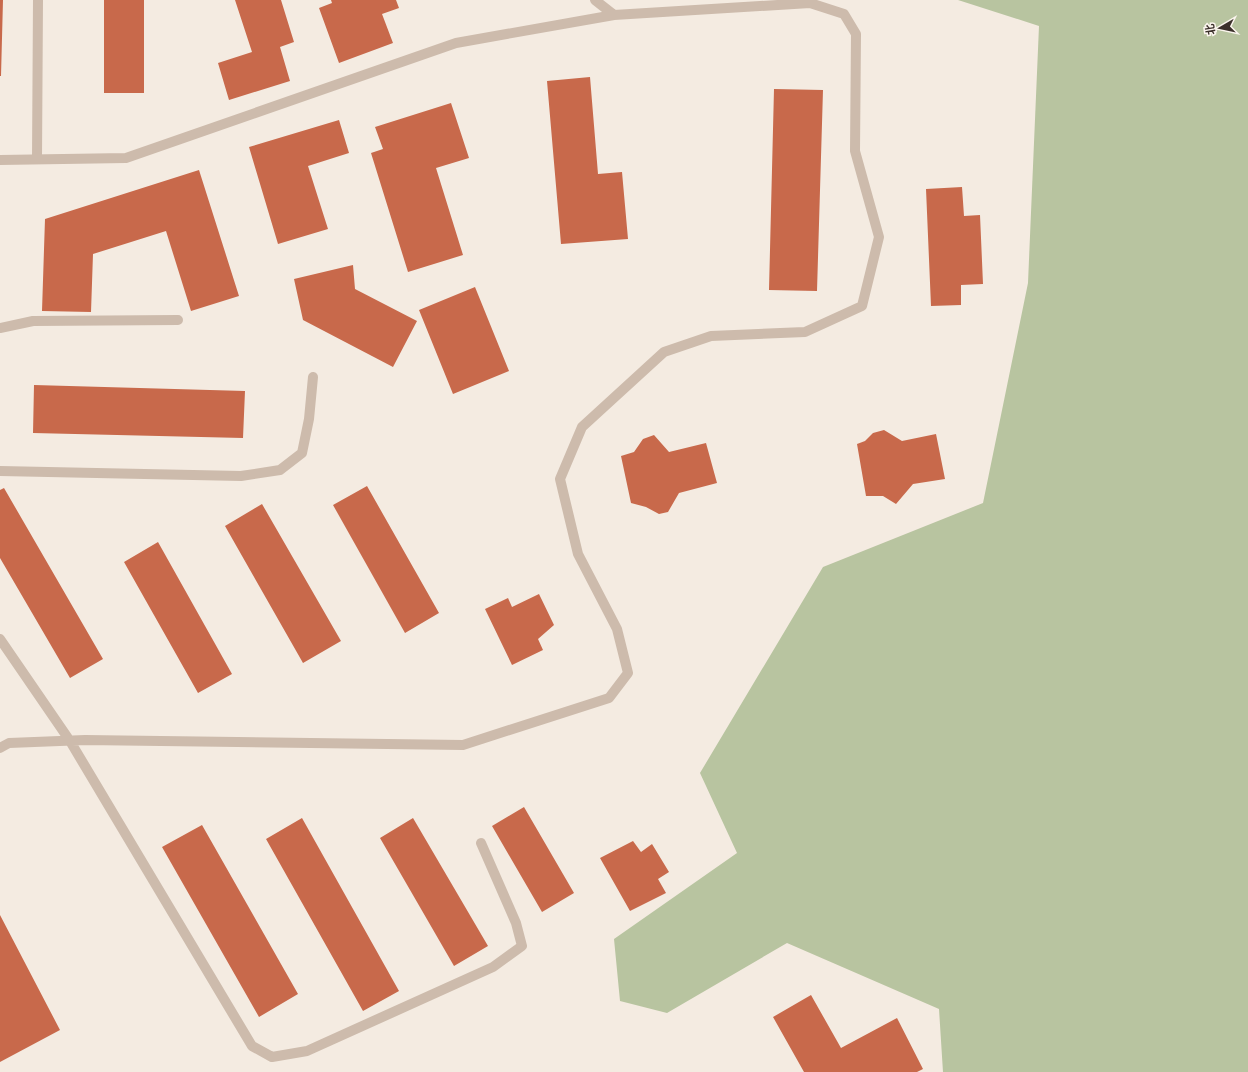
<svg xmlns="http://www.w3.org/2000/svg" width="1248" height="1072" viewBox="0 0 1248 1072" font-family="'Space Grotesk','Noto Sans SC',sans-serif">
	<style>
		.green { fill: #b8c4a0 }
		.building { fill: #c8694b }
		.lines { fill: none; stroke-linecap: round; stroke-linejoin: round }
		.minor { stroke: #cdbbac; stroke-width: 10 }
	</style>
	<rect width="100%" height="100%" fill="#f4ebe1"/>
	<path class="green" d="M958 0H1248V1072H943L939 1009 787 943 667 1013 620 1001 614 939 737 853 700 773 823 567 983 503 1028 283 1039 26Z"/>
	<path class="building" d="M0 0H3L1 76H0Z
		M104 0H144V93H104Z
		M235 0H281L294 42 280 47 290 81 229 100 218 63 252 52Z
		M331 0H396L399 8 382 14 393 43 339 63 319 8 332 3Z
		M590 77 598 174 622 172 628 239 561 244 547 81Z
		M774 89 823 90 817 291 769 290Z
		M451 103 469 158 436 168 463 255 408 272 371 153 383 149 375 127Z
		M339 120 349 153 308 166 328 229 278 244 249 147Z
		M199 170 239 296 191 311 166 231 93 254 91 312 42 311 45 219Z
		M962 187 964 216 980 215 983 284 961 285V305L931 306 926 189Z
		M353 265 355 289 417 321 393 367 303 320 294 279Z
		M475 287 509 371 453 394 419 310Z
		M34 385 245 391 243 438 33 433Z
		M884 430 902 441 936 434 945 479 913 484 896 504 883 496H866L857 444 865 441 873 433Z
		M654 435 669 452 706 443 717 483 679 493 668 512 659 514 646 507 631 503 621 456 634 452 643 439Z
		M367 486 439 613 405 633 333 505Z
		M4 488 103 659 70 678 0 558V490Z
		M262 504 341 641 303 663 225 526Z
		M158 542 232 674 198 693 124 562Z
		M539 594 554 625 538 639 543 650 512 665 485 609 508 598 512 607Z
		M524 807 574 893 542 912 492 826Z
		M302 818 399 991 363 1011 266 839Z
		M413 818 488 946 454 966 380 838Z
		M202 825 298 994 259 1017 162 847Z
		M633 841 641 852 652 844 669 872 658 879 666 893 630 911 600 858Z
		M0 915 60 1030 0 1062Z
		M811 995 841 1048 897 1018 923 1069 917 1072H804L773 1017Z"/>
	<g class="lines">
		<path class="minor" d="M37 159 38 0
			M0 160 126 158 456 43 614 15
			M0 328 33 321 178 320
			M0 471 241 476 280 470 302 453 309 419 313 377
			M0 639 70 741 252 1046 272 1057 307 1051 493 967 522 946 516 923 481 843
			M0 748 9 743 85 740 463 745 609 698 628 673 617 629 578 554 560 479 582 427 664 352 711 336 805 332 862 306 879 237 855 151 856 34 844 14 810 3 614 15 595 0"/>
	</g>
	<g transform="translate(1220 28) rotate(261)" stroke="#fbf5ee" stroke-width="3" paint-order="stroke">
	<path d="M0-3L7 15L0 10L-7 15Z" fill="#3b302b"/>
	<text y="-6" font-size="11" font-weight="bold" text-anchor="middle" fill="#3b302b">北</text>
	</g>
</svg>
